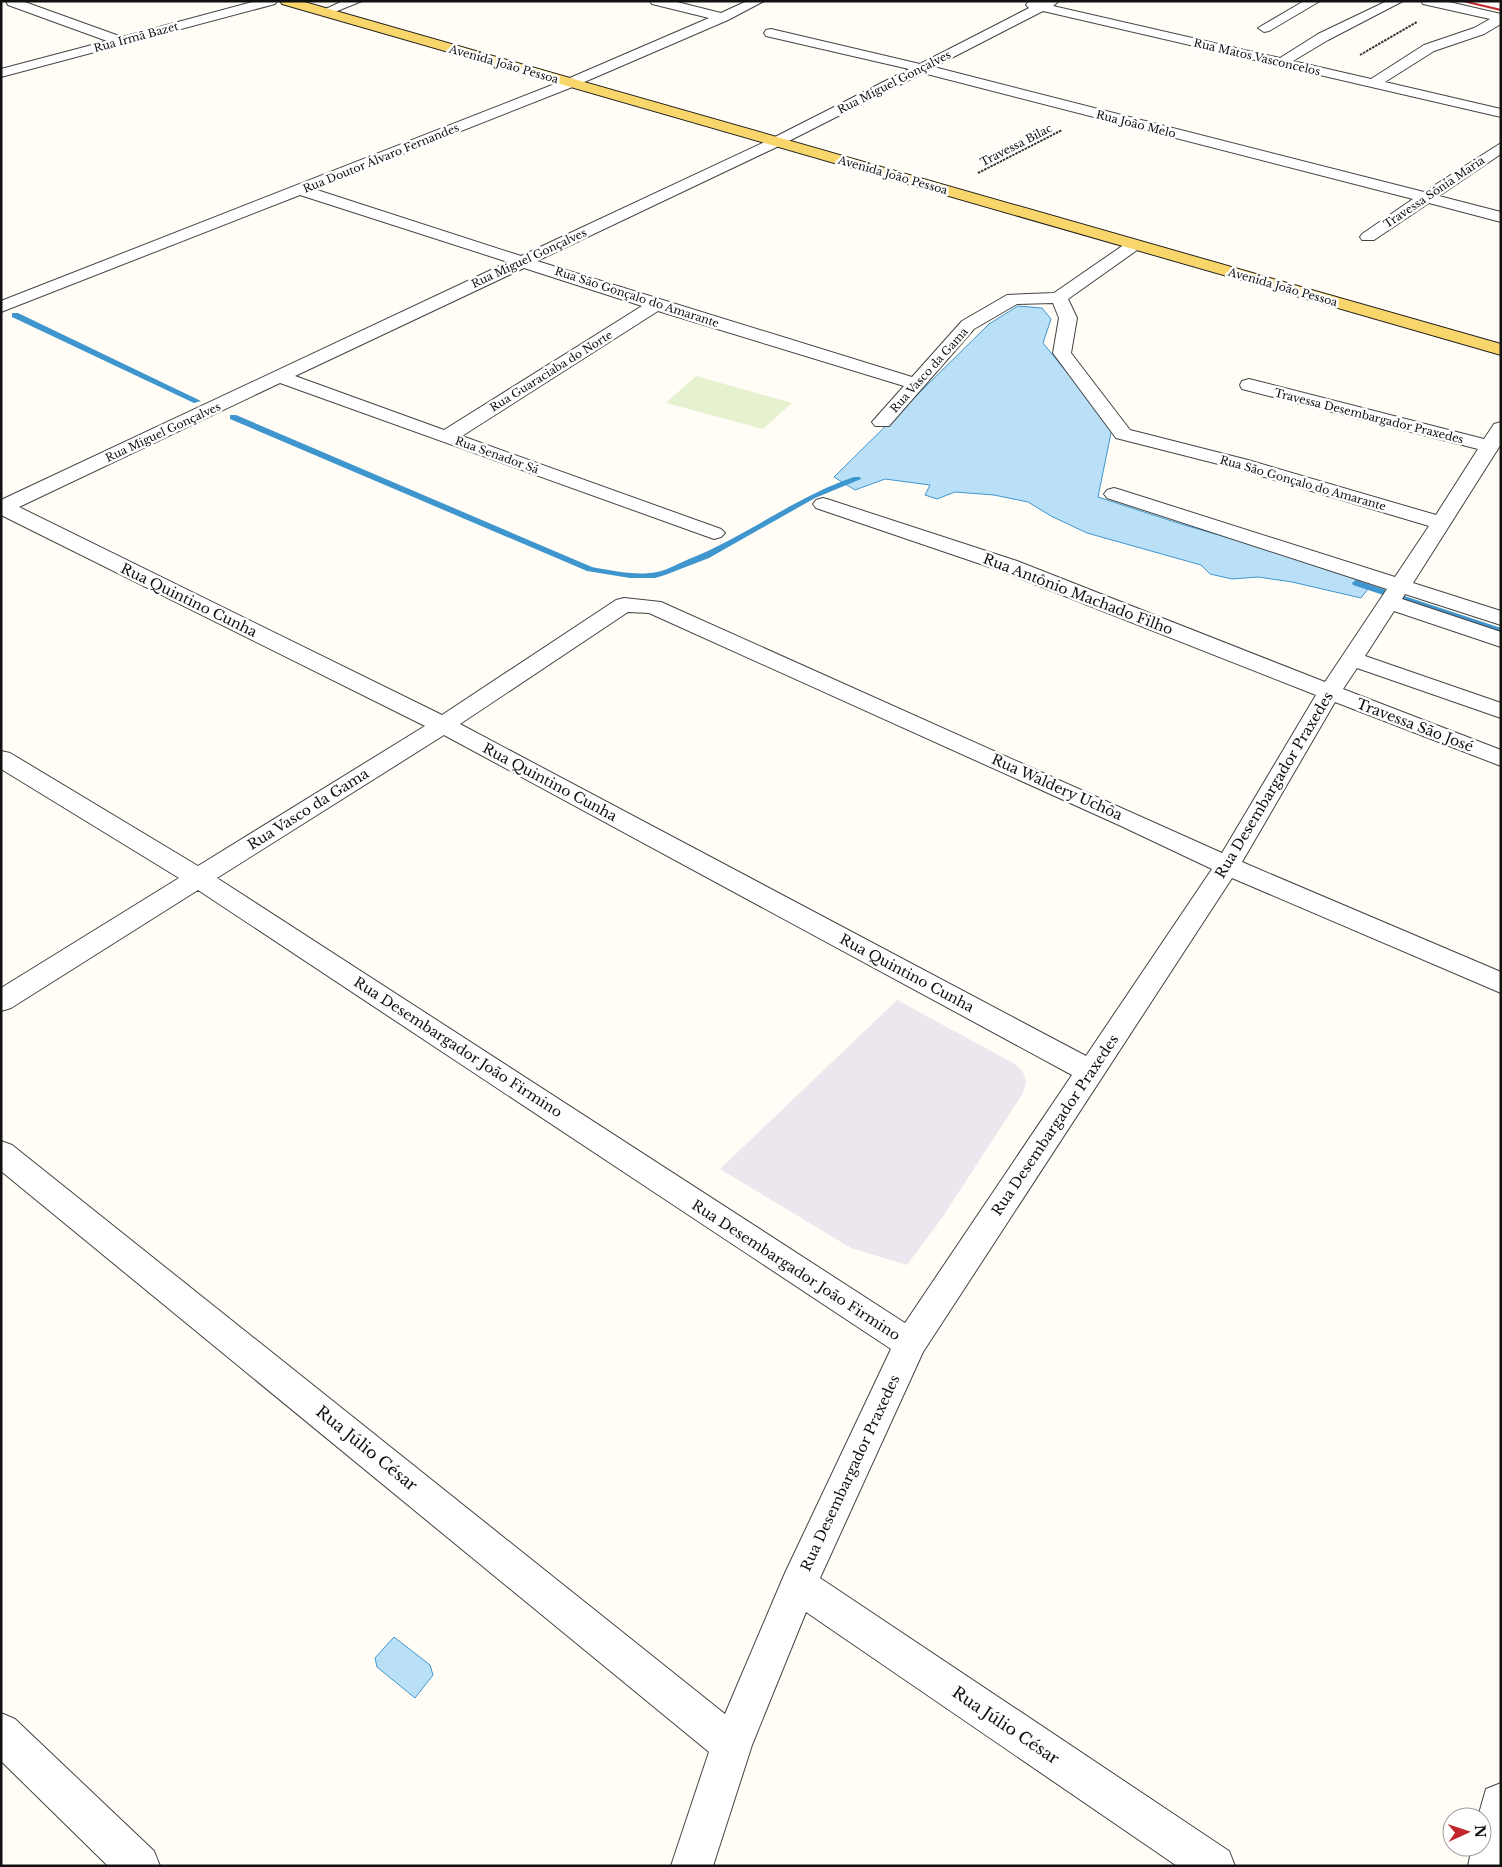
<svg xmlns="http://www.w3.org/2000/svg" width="1502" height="1867" viewBox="0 0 1502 1867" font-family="'Libre Baskerville',serif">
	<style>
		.industrial { fill: #eee6ef }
		.pitch { fill: #e6f2cf }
		.water { fill: #b9e0f7; stroke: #3f96cf }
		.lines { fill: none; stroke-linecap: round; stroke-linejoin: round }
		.stream { fill: #3f96cf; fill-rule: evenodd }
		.minor-casing { stroke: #444; stroke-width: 2 }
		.major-casing { stroke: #222; stroke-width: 2 }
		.path { stroke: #333; stroke-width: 2; stroke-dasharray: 2.5 1; stroke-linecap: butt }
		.minor { fill: #fff; fill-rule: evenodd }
		.major { fill: #f9d66b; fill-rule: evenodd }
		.rail { stroke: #c4262e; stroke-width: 2 }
		.labels { text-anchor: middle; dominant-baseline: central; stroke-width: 5; stroke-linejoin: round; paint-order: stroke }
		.far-street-label { font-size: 11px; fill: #111; stroke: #fff }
		.street-label { font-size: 14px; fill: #111; stroke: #fff }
		.near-street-label { font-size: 16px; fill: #111; stroke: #fff }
	</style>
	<rect width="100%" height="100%" fill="#fffdf5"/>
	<path class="industrial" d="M897 1000 1015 1064 1023 1072 1026 1082 1023 1093 942 1218 907 1265 851 1248 720 1169Z"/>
	<path class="pitch" d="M696 376 792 403 763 429 666 403Z"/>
	<path class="water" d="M1018 306 1042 308 1051 319 1043 343 1112 428 1098 497 1181 524 1375 580 1361 598 1292 582 1258 577 1232 579 1210 574 1201 565 1087 533 1051 516 1028 502 994 495 955 492 937 499 925 495 930 485 885 479 855 490 834 477 989 324Z
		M394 1637 430 1665 433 1675 415 1698 377 1667 375 1658Z"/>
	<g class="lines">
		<path class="stream" d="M12 313H18L201 401 194 403 12 317Z
			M230 415H236L592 567C613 571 637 576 657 572 668 570 679 563 689 559 747 536 795 497 854 477H860L861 479 815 498 709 558 665 575 655 578H630L587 571 230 419Z
			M1356 580 1501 628V634L1353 585 1352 583Z"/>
		<defs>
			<path id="minor" d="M6 1H22L122 37 256 1H277L275 4 1 77V69L107 41 8 5Z
				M343 1H362L325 16 319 12Z
				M650 1H673L721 13 747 1H764L728 20 575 86 314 189 521 256 771 139 909 69 766 36 764 33 766 30 771 29 920 64 1029 8 1026 5 1028 2 1059 1 1053 6 1280 58 1318 34 1387 1H1403L1328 40 1293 61 1371 79 1424 45 1474 28 1490 19 1423 4 1421 1H1445L1501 14V24L1484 34 1434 51 1385 82 1501 109V117L1043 11 934 67 1424 192 1501 143V154L1439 196 1501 212V222L1429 203 1374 240H1362L1360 237 1362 234 1413 199 923 73 781 145 537 261 912 377 962 321 1007 295 1054 293 1128 242H1140L1142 245 1140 248 1068 299 1077 318 1071 353 1130 430 1248 460 1436 515 1478 449 1242 389 1240 385 1242 381 1249 379 1484 439 1494 424 1501 422V444L1413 583 1501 611V625L1405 594 1402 599 1501 632V647L1394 611 1365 656 1501 703V718L1357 668 1343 689 1501 750V766L1335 702 1242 862 1501 972V993L1232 878 923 1352 820 1578 1229 1851 1235 1866H1177L806 1612 752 1745 713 1866H671L709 1752 1 1171V1141L12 1145 725 1714 785 1573 891 1349 198 890 11 1008 1 1011V988L179 878 1 769V751L10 753 198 866 425 726 1 515V500L508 262 300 195 1 312V301L565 80 709 18 652 4ZM524 268 642 306 444 430 295 376ZM1053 303 1059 318 1053 353 1116 438 1234 468 1429 526 1395 577 1121 490 1114 488 1107 490 1104 494 1107 498 1387 589 1325 682 1017 561 830 500 823 498 816 500 813 504 816 508 1001 571 1316 695 1222 853 661 602 624 598 616 600 442 715 19 507 280 383 714 539 721 537 725 533 721 529 462 436 658 311 904 386 872 422 875 426H889L974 329 1017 304ZM628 612 649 613 1121 826 1212 869 1086 1056 460 724ZM444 735 1072 1075 905 1323 217 878Z
				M1304 1H1320L1269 31 1264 32 1258 28Z
				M1 1713 15 1719 154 1851 160 1866H108L1 1761Z
				M1501 1783V1866H1468L1472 1847H1482V1817H1478L1486 1789Z"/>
			<path id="major" d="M280 1H301L1501 344V355L282 4Z"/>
		</defs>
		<use href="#minor" class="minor-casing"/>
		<use href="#major" class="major-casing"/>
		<path class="path" d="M1360 55 1417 22
			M978 173 1062 130"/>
		<use href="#minor" class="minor"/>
		<use href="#major" class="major"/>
		<path class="rail" d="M1463 1 1501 10"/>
	</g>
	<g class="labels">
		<g class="far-street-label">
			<text transform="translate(136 37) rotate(-15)">Rua Irmã Bazet</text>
			<text transform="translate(1257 57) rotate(13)">Rua Matos Vasconcelos</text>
			<text transform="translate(504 64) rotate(16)">Avenida João Pessoa</text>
			<text transform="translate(894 82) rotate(-27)">Rua Miguel Gonçalves</text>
			<text transform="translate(1136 124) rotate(14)">Rua João Melo</text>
			<text transform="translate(1016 145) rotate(-27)">Travessa Bilac</text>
			<text transform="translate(381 158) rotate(-22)">Rua Doutor Álvaro Fernandes</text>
			<text transform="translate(893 175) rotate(16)">Avenida João Pessoa</text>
			<text transform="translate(1434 192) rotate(-34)">Travessa Sônia Maria</text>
			<text transform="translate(529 258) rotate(-25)">Rua Miguel Gonçalves</text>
			<text transform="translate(1283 287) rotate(16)">Avenida João Pessoa</text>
			<text transform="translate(637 297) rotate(18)">Rua São Gonçalo do Amarante</text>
			<text transform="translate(929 370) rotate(-48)">Rua Vasco da Gama</text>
			<text transform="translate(551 371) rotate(-32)">Rua Guaraciaba do Norte</text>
			<text transform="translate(1369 416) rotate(14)">Travessa Desembargador Praxedes</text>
			<text transform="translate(163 432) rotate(-25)">Rua Miguel Gonçalves</text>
			<text transform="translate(497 455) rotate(20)">Rua Senador Sá</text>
			<text transform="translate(1303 483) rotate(16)">Rua São Gonçalo do Amarante</text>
		</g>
		<g class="street-label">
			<text transform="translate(1078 594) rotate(21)">Rua Antônio Machado Filho</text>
			<text transform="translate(189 600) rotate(26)">Rua Quintino Cunha</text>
			<text transform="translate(1415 725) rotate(21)">Travessa São José</text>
			<text transform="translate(550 782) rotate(28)">Rua Quintino Cunha</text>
			<text transform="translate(1274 785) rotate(-59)">Rua Desembargador Praxedes</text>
			<text transform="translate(1057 787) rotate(24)">Rua Waldery Uchôa</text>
			<text transform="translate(308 809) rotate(-32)">Rua Vasco da Gama</text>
			<text transform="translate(907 973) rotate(28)">Rua Quintino Cunha</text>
			<text transform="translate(458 1047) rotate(33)">Rua Desembargador João Firmino</text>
			<text transform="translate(1055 1125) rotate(-56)">Rua Desembargador Praxedes</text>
			<text transform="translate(796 1270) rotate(33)">Rua Desembargador João Firmino</text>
			<text transform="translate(850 1473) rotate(-65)">Rua Desembargador Praxedes</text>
		</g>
		<g class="near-street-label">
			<text transform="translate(367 1448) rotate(39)">Rua Júlio César</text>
			<text transform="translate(1006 1725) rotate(34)">Rua Júlio César</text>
		</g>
	</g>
	<rect width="1502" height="1867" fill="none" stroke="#111111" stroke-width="5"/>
	<g transform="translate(1467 1832) rotate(87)"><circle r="24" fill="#ffffff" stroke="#a0a0a0"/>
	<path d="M0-4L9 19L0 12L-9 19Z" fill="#c4262e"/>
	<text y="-8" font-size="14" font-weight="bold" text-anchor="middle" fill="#111111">N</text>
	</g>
</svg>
